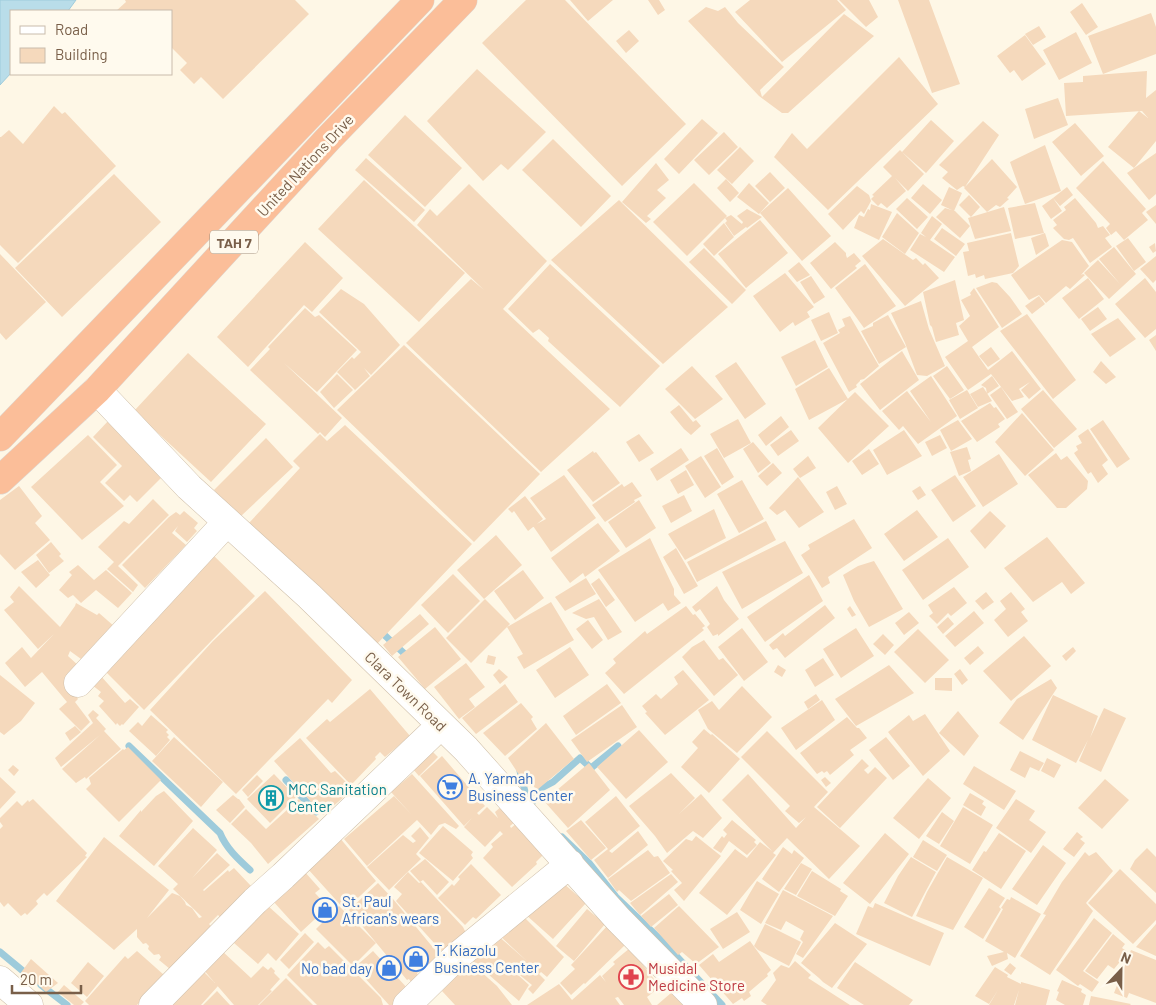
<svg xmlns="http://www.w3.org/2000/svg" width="1156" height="1005" viewBox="0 0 1156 1005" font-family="Barlow,sans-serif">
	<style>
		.water { fill: #b9dde9; stroke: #9ecbdb }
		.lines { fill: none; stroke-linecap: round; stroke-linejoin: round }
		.stream { stroke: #9ecbdb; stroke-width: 7 }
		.building { fill: #f5d9bc }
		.minor-casing { stroke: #d0c0ab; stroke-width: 29 }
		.highway-casing { stroke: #dcd5d0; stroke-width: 29 }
		.minor { stroke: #fff; stroke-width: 28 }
		.highway { stroke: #fbbe99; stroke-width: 28 }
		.labels { text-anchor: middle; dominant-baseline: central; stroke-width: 5; stroke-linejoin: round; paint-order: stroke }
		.shield { fill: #fffaee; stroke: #a18e7a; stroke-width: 1 }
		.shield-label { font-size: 14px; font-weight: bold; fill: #795f49 }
		.street-label { font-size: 15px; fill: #795f49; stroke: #fffaee }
		.shop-label { font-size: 15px; fill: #366cbe; stroke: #fffaee; text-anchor: start }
		.culture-label { font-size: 15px; fill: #0d838f; stroke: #fffaee; text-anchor: start }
		.health-label { font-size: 15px; fill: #be3a42; stroke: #fffaee; text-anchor: start }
	</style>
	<rect width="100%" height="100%" fill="#fef7e6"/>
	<path class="water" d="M0 0H76L68 11H11V73L0 85Z"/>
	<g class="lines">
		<path class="stream" d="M378 629 409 658
			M129 746 220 833C226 848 238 859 250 870
			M520 771 526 796 532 803
			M286 780 316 812
			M526 796 553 782 580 758 591 768 618 746
			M562 837 589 863 616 897 663 942 722 1005
			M0 952 29 976
			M41 985 67 1005"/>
	</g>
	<path class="building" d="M125 0H295L309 14 223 99 201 77 194 84 180 70 187 63 171 47V11H116L126 2Z
		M526 0H565L686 124 622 186 482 43Z
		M570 0H613L588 21Z
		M648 0H659L665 10 658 15Z
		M750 0H837L846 10 782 62 735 12Z
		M839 0H869L878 17 866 27Z
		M898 0H929L960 84 932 93Z
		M1082 3 1098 27 1086 35 1070 12Z
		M706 7 718 11 725 7 738 23 784 67 760 90 762 97 844 14 874 36 788 113H782L759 96 688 21Z
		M1151 13 1156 27V54L1103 74 1088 36Z
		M1039 26 1046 37 1033 45 1025 34Z
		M629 30 639 41 626 53 616 41Z
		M1076 32 1092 63 1059 80 1043 50Z
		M1025 35 1046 64 1022 81 1014 70 1010 73 997 56Z
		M899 57 938 104 828 210 774 157 792 133 807 149Z
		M477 69 546 132 508 170 501 164 483 181 427 121Z
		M1147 71 1146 98 1156 90V141L1134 168 1108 147 1139 111 1148 118 1142 111 1066 116 1064 83 1083 82V76Z
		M1058 98 1068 125 1034 139 1025 109Z
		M54 106 62 114 65 112 116 166 18 263 0 245V137H1L9 130 23 144Z
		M405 115 462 168 425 207 368 155Z
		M702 119 718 133 679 174 664 159Z
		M931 120 954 141 926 173 902 152Z
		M983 121 999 135 965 187 963 186 957 190 942 178 948 172 939 165Z
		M1075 123 1104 156 1081 176 1052 142Z
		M724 132 738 147 709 175 694 160Z
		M553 139 611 196 581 227 522 170Z
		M1045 145 1061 191 1025 204 1010 162Z
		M740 147 754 161 732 184 717 170Z
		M900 150 924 174 908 191 895 178 906 191 887 208 881 203 878 206 871 199 874 196 872 195 892 176 883 167Z
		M1156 153V194L1149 200 1127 173Z
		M366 158 425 210 414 222 355 170Z
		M992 159 1017 187 1007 198 1009 199 1000 207 996 205 987 212 964 188Z
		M1103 161 1146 209 1142 213 1148 220 1124 240 1116 231 1111 235 1106 228 1110 224 1076 188Z
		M656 163 669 180 657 190 666 198 647 216 651 219 646 223 622 202Z
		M770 172 785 188 770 202 755 186Z
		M114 174 161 222 62 317 15 268Z
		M726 179 739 193 730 202 717 188Z
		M364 180 465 273 419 322 318 229Z
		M694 183 727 216 687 256 653 222Z
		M749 183 769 203 759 214 737 197Z
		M469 184 547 261 503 309 610 409 541 472 406 343 471 279 484 290 417 225 430 209 437 216Z
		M923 184 942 200 930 214 911 198Z
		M857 186 869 195 871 201 864 214 861 211 843 230 828 214Z
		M949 187 962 193 954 211 941 205Z
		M1067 187 1073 195 1060 206 1053 198Z
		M788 188 831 236 802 261 760 213Z
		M969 195 980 207 971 217 959 205Z
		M907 198 928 217 917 229 896 209Z
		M1053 198 1062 211 1051 219 1042 206Z
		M1075 198 1096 223 1098 228 1103 226 1110 235 1105 238 1112 247 1090 263 1073 238 1069 240 1064 239 1053 228 1057 225 1053 220 1066 210 1064 207Z
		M619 200 728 307 663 364 551 260Z
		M1035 203 1044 233 1015 239 1008 208Z
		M871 204 892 212 879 240 854 228 859 215 864 217 868 209 870 210Z
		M1156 205V224L1146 212Z
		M1004 207 1011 231 975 239 968 218Z
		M945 208 955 211 970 226 960 238 936 217Z
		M747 209 762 217 747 228 746 227 734 236 725 223 727 221 725 218 731 215 742 224 743 222 737 216Z
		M897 213 919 233 905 254 882 237Z
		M932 216 942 224 930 240 955 257 944 272 910 250 920 234 926 237 921 233Z
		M760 220 788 253 746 288 718 254Z
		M724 223 734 237 714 256 703 244Z
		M942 228 965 244 956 256 934 239Z
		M1011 233 1019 266 1013 273 985 279 984 275 976 278 975 274 968 276 963 252 969 251 967 243Z
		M1045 233 1049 246 1036 255 1031 238Z
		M1128 238 1146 262 1134 271 1116 246Z
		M883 239 913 260 916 258 923 265 925 263 939 278 905 306 862 256Z
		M1062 240 1072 242 1089 266 1081 275 1083 274 1085 275 1070 289 1066 286 1046 303 1039 295 1029 300 1011 275Z
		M305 242 343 278 312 312 304 305 248 367 217 337Z
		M835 242 846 253V255L847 258 854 253 861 261 855 266 857 268 831 289 810 263Z
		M1155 243 1156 251 1153 253 1149 247Z
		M1114 247 1136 274 1109 299 1084 273 1098 260 1120 284 1099 259Z
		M704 248 746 290 732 304 689 262Z
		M0 254 46 302 6 340 0 333Z
		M1156 256V280L1153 283 1140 269Z
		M799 262 810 275 797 282 788 271Z
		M550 264 660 366 620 407 548 341 549 338 539 329 533 333 508 309Z
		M865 264 896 306 864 328 835 288Z
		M785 273 814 307 807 312 810 317 795 326 793 322 780 332 753 296Z
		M811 276 825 297 814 304 800 282Z
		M1088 278 1104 299 1079 319 1062 298Z
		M1145 278 1156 292V329L1145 338 1115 304Z
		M955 280 964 320 956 323 959 335 936 342 932 327 930 325 923 292Z
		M992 282 997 283 1010 297 1022 314 1002 328 976 288Z
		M974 288 999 327 972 347 988 370 1012 351 1041 389 1029 399 1021 390 1030 382 1019 389 1024 397 1012 401 991 374 968 390 945 357 968 341 959 326 970 316 961 300 971 295 970 293Z
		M341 289 364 304 400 345 371 375 364 368 370 376 355 390 337 372 352 357 354 359 361 352 319 312Z
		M1039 296 1045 304 1032 314 1025 306Z
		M921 301 929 329 945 366 927 376 917 375 905 343 891 313Z
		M1098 307 1107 319 1090 331 1081 319Z
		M305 308 315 317 319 315 357 350 317 392 284 363 342 418 325 437 320 432 318 434 250 370 270 349 268 347Z
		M829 312 838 333 821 341 811 320Z
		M1027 314 1076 380 1053 399 1000 331Z
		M888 315 906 347 879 364 861 331 873 326V323Z
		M850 316 879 366 864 379 860 380V381L856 385 857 387 849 392 823 343 840 333 838 330 845 326 842 319Z
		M1118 318 1136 339 1110 357 1091 334Z
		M1156 335V351L1149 340Z
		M815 340 828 367 796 386 781 357Z
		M404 345 540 474 474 542 337 410Z
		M991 347 1000 359 988 367 979 356Z
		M902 351 919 380 880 410 860 384Z
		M188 353 266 424 211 482 134 411Z
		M1101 361 1116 377 1106 384 1093 372Z
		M736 362 766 404 745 419 715 376Z
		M692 366 723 399 695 419 665 389Z
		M947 366 964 390 950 399 933 376Z
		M829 368 848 399 809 420 795 389Z
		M337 374 353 390 334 408 320 392Z
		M931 376 957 416 918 444 903 426 899 430 882 411 907 391 931 422 910 391Z
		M992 376 999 386 987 394 986 388 981 385Z
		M983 387 992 401 978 407 970 394Z
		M1001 387 1018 412 1007 419 990 395Z
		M967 390 978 408 960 419 949 400Z
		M1043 390 1077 429 1054 448 1021 409Z
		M855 392 889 426 848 463 818 428Z
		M990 403 994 408 996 407 1005 419 998 424 1000 427 977 442 961 421Z
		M679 405 693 422 696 420 701 426 691 435 684 429 670 412Z
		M1022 413 1054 450 1025 476 995 442Z
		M781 416 789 427 766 446 758 435Z
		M110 419 162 477 137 502 130 495 124 501 105 483 122 466 93 437Z
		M738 419 751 443 724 458 710 434Z
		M958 420 972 439 951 451 940 430Z
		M1103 420 1130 459 1117 468 1090 429Z
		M345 425 472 544 376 645 249 523 300 468 293 461 320 434 327 441Z
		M1088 429 1108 460 1102 465 1108 474 1098 483 1091 472 1088 474 1074 453 1078 450 1076 446 1082 443 1078 436Z
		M791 430 799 441 778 456 770 445Z
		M904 430 922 456 887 475 873 450Z
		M639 434 654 453 639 462 626 442Z
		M88 435 117 465 100 482 124 506 82 540 31 487Z
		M940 435 947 448 932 456 925 442Z
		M266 438 293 467 240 517 214 490Z
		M753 442 771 463 758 473 743 449Z
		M967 447 971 459 968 460 971 471 959 476 950 452Z
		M681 448 689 460 657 481 650 469Z
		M717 448 734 477 722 485 704 456Z
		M869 449 879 464 862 475 852 461Z
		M593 451 594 453 596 452 620 483 593 502 567 470Z
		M1056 453 1061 460 1067 456 1088 481 1087 489 1066 508H1057L1028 475Z
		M999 454 1018 484 983 507 963 477Z
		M701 456 721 487 705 498 685 466Z
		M808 456 816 468 800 478 793 469Z
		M773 463 782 473 767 486 758 476Z
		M686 470 694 485 678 494 670 480Z
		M564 475 596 518 551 552 533 526 546 519 530 498Z
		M955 475 976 506 953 522 931 490Z
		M798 477 824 512 799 528 785 510 777 515 769 508Z
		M742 480 764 519 739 533 717 494Z
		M632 482 642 496 634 500 635 502 605 522 592 505 622 484 624 487Z
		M19 486 42 516 35 523 50 540 15 570 0 554V500Z
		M837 486 847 504 835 510 826 492Z
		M920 486 926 495 918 500 912 491Z
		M684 495 692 511 671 523 662 506Z
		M525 496 543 519 528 531 514 511 512 513 508 509Z
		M153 499 169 515 118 566 138 585 133 592 107 569 114 562 98 547 124 521 129 524Z
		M639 500 656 528 626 548 608 522Z
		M714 509 726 538 685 560 668 534Z
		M917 510 938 537 904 561 884 534Z
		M184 511 198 523 194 528 197 531 187 542 175 531 178 526 172 533 186 545 145 588 122 565 169 517 176 512 180 515Z
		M990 511 1006 526 985 549 970 531Z
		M854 519 872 548 828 577 830 583 822 588 801 555 810 549 808 545Z
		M766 521 776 540 697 582 687 562Z
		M598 523 620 551 585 577 583 573 570 583 551 558Z
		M496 535 522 565 484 599 457 570Z
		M1047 537 1085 583 1071 594 1062 582 1033 602 1004 568Z
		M650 538 674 589V595L681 603 668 611 663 603 635 622 598 570Z
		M948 538 969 567 923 600 902 570Z
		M785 541 803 573 742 609 722 572Z
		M51 542 61 554 59 556 64 561 49 573 36 555Z
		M676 548 698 586 684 594 663 557Z
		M211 553 255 596 144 710 99 665Z
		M38 560 50 575 36 588 21 572Z
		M874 561 903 609 869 627 854 601 843 575 858 566Z
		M78 565 94 580 106 570 132 593 118 608 96 590 81 603 73 595 68 598 59 590 72 575 69 572Z
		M523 570 544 598 515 620 494 591Z
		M453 574 480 601 448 633 421 605Z
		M809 575 823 601 765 642 747 617Z
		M586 578 596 594 565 611 555 597Z
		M599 578 615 600 606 607 591 584Z
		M19 586 60 627 75 606 76 603 97 615 99 613 115 627 101 644 98 641 81 659 70 651 68 656 80 667 68 683 78 699 75 702 90 722 81 731 59 709 67 702 42 672 25 687 5 663 22 647 31 658 54 634 38 649 4 610 14 602 10 597Z
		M717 586 724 600 739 619 718 636V634L713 636 707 627 710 624 700 609 696 612 692 607Z
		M954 587 967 603 951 616 948 613 937 624 929 616 933 613 928 605Z
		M265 591 352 680 332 703 328 699 236 794 150 710 213 641Z
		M986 592 994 602 983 610 975 601Z
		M1011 592 1025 609 1021 612 1028 621 1008 637 994 620 1006 609 1000 601Z
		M485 599 510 624 471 663 446 638Z
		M599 599 622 632 608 640 594 617 586 619 572 613Z
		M551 602 574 640 524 669 517 657 523 654 507 627Z
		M825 605 835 618 785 658 777 648 773 650 769 645 783 633 785 636Z
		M686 606 693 615 695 614 705 626 702 628 704 630 624 694 605 673 616 663 613 659 645 631 647 634Z
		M850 606 856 615 852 617 847 609Z
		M974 611 984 623 955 647 945 636Z
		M909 612 919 623 904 635 895 623Z
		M420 614 429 624 392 656 383 645Z
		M948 617 954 624 943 634 937 627Z
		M588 620 603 640 592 649 576 629Z
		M435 627 461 659 425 689 398 657Z
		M742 628 768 662 744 681 718 647Z
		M856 628 874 656 841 678 823 649Z
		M918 629 949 660 925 683 894 652Z
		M883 634 894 645 885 655 873 644Z
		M1024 636 1051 666 1011 701 983 671Z
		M704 640 719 660 723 658 738 675 714 696 682 657 692 647Z
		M978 646 984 653 970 665 964 658Z
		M570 647 589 675 555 698 536 670Z
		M1073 647 1076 651 1066 661 1062 656Z
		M488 655 496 657 494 665 486 663Z
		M823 658 834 675 815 687 805 670Z
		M466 663 485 687 469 699 475 707 459 719 434 687Z
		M778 665 786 670 782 677 774 672Z
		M889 665 914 693 856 726 835 699Z
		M499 669 508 677 500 684 493 675Z
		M960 669 968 680 962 685 954 674Z
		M683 670 709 700 665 735 645 713 647 712 642 706 656 694 661 699 678 684 674 677Z
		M0 675 35 703 21 721 4 735 0 732Z
		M100 675 125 703 130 699 139 707 123 725 122 724 120 726 117 723 116 725 99 706 104 701 98 696 101 692 92 685Z
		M935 678H952V691L935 690Z
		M1051 679 1057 688 1023 740 999 723 1017 699Z
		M505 684 518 702 476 734 462 718Z
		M607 684 621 703 576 735 563 716Z
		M742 686 772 717 737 753 708 729 698 710 712 701 719 710Z
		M370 689 410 736 385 757 380 752 375 757 376 759 351 785 306 738 327 719 330 722Z
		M816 694 820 700 808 709 804 702Z
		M1053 695 1098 716 1090 738 1104 708 1126 718 1101 772 1079 761 1088 740 1076 763 1032 740Z
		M822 700 835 720 796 750 781 728Z
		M521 703 533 717 531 719 537 729 505 756 483 733Z
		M622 705 637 727 587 762 571 740Z
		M93 710 99 715 96 718 106 729 104 731 121 749 86 779 85 777 76 783 62 769 100 735 61 767 55 758 93 723 88 715Z
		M958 711 979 736 964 756 939 733Z
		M925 714 950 751 923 776 888 732 909 715 913 721Z
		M151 715 168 730 166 732 169 735 167 737 170 740 156 756 129 731 138 722 142 726Z
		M847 717 857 728H859L867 738 850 750 854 755 830 775 827 771 824 773 822 771 817 774 800 753Z
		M546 723 574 759 537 790 532 784 527 787 508 758Z
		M75 726 81 732 70 741 65 733Z
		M704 729 711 735 712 734 740 759 709 793 681 767 698 748 692 742Z
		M639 730 668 762 626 799 597 767Z
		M767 731 828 792 814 807 860 846 829 879 787 838 773 853 776 855 727 915 699 893 735 849 747 858 760 842 772 851 722 800 748 774 796 828 806 817 799 823 785 811 790 806 741 757Z
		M174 737 223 782 201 807 152 761Z
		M886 737 910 766 893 780 869 750Z
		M300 738 331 773 335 771 353 789 323 815 274 761Z
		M128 747 161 780 119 822 86 789 91 784 89 778 123 749 124 750Z
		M431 750 438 757 419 776 412 768Z
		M1020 751 1044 763 1039 771 1030 767 1025 778 1010 770Z
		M442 756 485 806 477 813 479 815 487 807 498 818 495 812 503 805 516 821 510 826 511 828 517 823 544 854 536 862 537 864 512 887 483 858 493 847 491 844 503 834 500 831 485 847 464 827 472 818 464 826 420 776Z
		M1047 758 1061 765 1054 778 1041 771Z
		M862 759 869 766 864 770 868 774 875 767 887 778 840 828 817 807Z
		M589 763 610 790 568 828 544 801Z
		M13 765 19 770 14 776 8 770Z
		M974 766 1016 791 1004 810 963 784Z
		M671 773 695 798 679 814 701 794 722 818 703 838 693 831 667 853 655 836 629 806Z
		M274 774 296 797 270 823 247 799Z
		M412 774 459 826 456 829 445 823 439 825 431 835 417 820 367 866 344 839 394 796 412 815 391 792Z
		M257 775 263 781 248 797 242 790Z
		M0 777 16 792 0 809Z
		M825 777 831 783 826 787 821 780Z
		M928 778 951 798 919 839 893 818Z
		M1105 779 1129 800 1102 829 1078 808Z
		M164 791 193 821 154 866 119 836 141 810V812L156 796Z
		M970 793 984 801 982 804 986 807 981 816 963 805Z
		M233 795 238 799H239L245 807 230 823 216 810Z
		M616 796 640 826 609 851 612 853 638 831 648 845 608 878 594 860 608 849 585 822Z
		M33 799 87 853 85 856 87 857 47 896 44 893 36 901 38 904 27 915 25 913 21 916 8 903 4 907 0 902V829L3 826 0 822V818L17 801 22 806 28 800 29 802Z
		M299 799 319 819 268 864 251 843 231 824 246 809 266 829Z
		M1016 799 1035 811 1029 820 1046 832 1031 853 996 828Z
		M963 807 993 825 970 864 940 846Z
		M942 812 954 821 939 844 926 836Z
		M581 820 606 848 591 860 566 831Z
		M732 820 756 840 754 842 757 845 747 855 729 841 721 853 713 848 722 836 724 838 727 834 723 830Z
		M443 826 473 852 471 855 473 858 453 881 419 853Z
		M420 827 429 838 416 854 421 859 389 890 367 867 403 835 413 843 416 841 411 836Z
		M193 828 217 850 192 878 217 853 230 865 203 890 204 891 228 870 229 872 234 868 251 886 221 918 218 915 209 924 212 927 170 969 159 960 161 957 159 954 154 955 148 949 149 946 146 943 143 944 137 937V929L114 950 56 901 104 837 169 890 147 918 172 893 180 896 185 902 186 905 192 908 199 918 202 917 173 889 178 884 158 866Z
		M1077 832 1083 837 1080 839 1085 843 1074 857 1063 849Z
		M885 833 909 854 870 904 843 883Z
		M999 833 1026 851 1001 889 972 870 984 851 986 852Z
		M696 836 721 856 684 901 674 890 682 883 671 871 673 870 663 861 686 839 692 841Z
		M339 837 376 881 345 910 307 868Z
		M923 840 947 855 937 871 913 857Z
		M1043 845 1066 863 1037 905 1012 889Z
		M783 847 792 854 794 850 804 858 779 892 762 879Z
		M1147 848 1156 857V893L1130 869 1135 860Z
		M648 850 654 857 658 856 670 873 631 901 619 890 617 892 608 879Z
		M1085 852 1089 856 1096 852 1113 871 1086 903 1093 911 1050 975 1020 956 1046 915 1043 914 1062 882Z
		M911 857 936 872 912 917 884 903 898 876Z
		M947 857 983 878 953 930 916 916 927 892Z
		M425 859 449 882 437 895 423 880 420 882 410 871Z
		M801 863 812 869 796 895 784 889Z
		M471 864 501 895 476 919 473 917 465 925 438 898 452 884 454 886 460 879 458 877Z
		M1120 869 1156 904V920L1133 944 1088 903Z
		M304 871 320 889 315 893 328 907 301 932 272 900Z
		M812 871 841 889 840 891 848 896 835 916 797 896Z
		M408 872 419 883 421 882 463 927 466 933 442 956 433 946 435 944 396 901 402 894 394 887Z
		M671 874 678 882 640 915 630 903Z
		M757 881 779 894 761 924 740 910Z
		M378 883 393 899 440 956 417 973 418 976 411 982 409 979 407 980 349 910Z
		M563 883 586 903 553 939 525 914Z
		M989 888 1005 898 999 907 1001 909 983 939 964 927Z
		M783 890 833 916 803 958 796 954 803 942 800 939 804 931 786 921 781 930 765 923Z
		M669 894 678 905 651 927 641 916Z
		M1011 897 1041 914 1015 958 1007 953 1008 959 992 966 987 956 1004 952 985 941 1003 909 1001 908 1007 899 1010 900Z
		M875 903 944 933 930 966 856 934 868 906 873 908Z
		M267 905 299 934 276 961 268 953 258 964 234 943Z
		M339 906 376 943 353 966 316 929Z
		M679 906 719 947 696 964 682 952 678 955 654 928Z
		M587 909 605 924 574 961 556 946Z
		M737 912 750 932 723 949 710 929Z
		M520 913 564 957 547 977 541 972 539 974 545 980 533 994 528 989 532 985 506 964 529 985 519 1001 473 961 496 934 528 962 499 935Z
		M1094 918 1112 933 1083 971 1099 982 1092 992 1080 984 1078 986 1056 970Z
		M835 923 867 944 832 988 823 982 819 978 801 963Z
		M765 924 801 942 789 966 758 950 754 946Z
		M1156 924V956L1136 947Z
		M608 925 626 944 585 984 584 983 571 995 560 983 575 969 571 965Z
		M305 933 314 942 289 969 280 960Z
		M1113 934 1125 944 1122 948 1128 952 1114 969 1108 965 1097 979 1085 971Z
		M750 941 771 970 767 974 768 976 749 992 751 996 744 1001 742 998 733 1004 699 965 713 954 719 962Z
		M318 942 325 949 329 946 381 998 383 1005H317L287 975Z
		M630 948 660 987 647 997 652 1005H624L618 997 615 998 620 1005H527L559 984 572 1000 600 975 606 982 602 976 615 964 613 962Z
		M221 950 251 978 263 966 268 970 271 967 275 971 274 973 280 979 270 990 272 991 258 1005H234L202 968Z
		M1131 950 1156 960V1003L1129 993 1127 998 1114 993Z
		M137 951 164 975 137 1005H89L85 1001 125 956 128 959Z
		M373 951 409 990 392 1005H389L355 967Z
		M31 959 58 983 46 992 32 979 30 981 20 974Z
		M795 961 811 975 808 978 850 1005H767L761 1001 776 980 773 973 781 965 789 968Z
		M88 962 104 976 87 997 71 983Z
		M470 962 497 986 512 1005H455L442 991Z
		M855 962 913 1000 909 1005H864L837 988Z
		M1010 963 1016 968 1011 975 1004 970Z
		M995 967 1008 975 1007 977 1021 984V982L1050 990 1046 1005H1015L1019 990 1014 1005H989L998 990 989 1004 975 996Z
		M202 970 218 986 201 1005H165Z
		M286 978 313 1005H259Z
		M1062 980 1082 989 1081 992 1086 995 1083 1005H1065L1056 1000 1059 992 1057 991Z
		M64 985 84 1002 81 1005H74L58 992Z
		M217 991 230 1005H203Z
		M671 993 683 1005H657Z
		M1091 996 1131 1004 1130 1005H1089Z"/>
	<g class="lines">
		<defs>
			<path id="minor" d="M97 390 189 487 309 596 466 749 618 919 703 1005
				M78 683 227 522
				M0 980 29 1005
				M153 1005 255 901 283 876 441 725
				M407 1005 455 958 570 864"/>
			<path id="highway" d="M0 437 420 0
				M0 480 97 390 328 139 463 0"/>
		</defs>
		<use href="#minor" class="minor-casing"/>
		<use href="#highway" class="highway-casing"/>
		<use href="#minor" class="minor"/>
		<use href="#highway" class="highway"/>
	</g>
	<defs>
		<symbol id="supermarket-ring" viewBox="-11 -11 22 22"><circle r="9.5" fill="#fffaee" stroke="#3f7fe0" stroke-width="1.5"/><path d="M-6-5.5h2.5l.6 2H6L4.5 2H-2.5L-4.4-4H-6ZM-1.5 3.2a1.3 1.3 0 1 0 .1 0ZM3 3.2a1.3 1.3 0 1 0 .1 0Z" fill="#3f7fe0"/></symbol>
		<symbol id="building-ring" viewBox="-11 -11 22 22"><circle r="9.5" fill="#fffaee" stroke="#0f9aa8" stroke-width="1.5"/><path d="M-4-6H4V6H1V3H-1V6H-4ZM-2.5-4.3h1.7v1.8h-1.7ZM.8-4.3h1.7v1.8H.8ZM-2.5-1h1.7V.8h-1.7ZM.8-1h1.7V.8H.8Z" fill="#0f9aa8"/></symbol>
		<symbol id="shop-ring" viewBox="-11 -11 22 22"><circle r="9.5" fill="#fffaee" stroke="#3f7fe0" stroke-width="1.5"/><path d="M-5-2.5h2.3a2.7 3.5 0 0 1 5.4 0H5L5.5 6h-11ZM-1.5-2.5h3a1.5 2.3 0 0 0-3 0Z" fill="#3f7fe0"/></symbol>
		<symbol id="pharmacy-ring" viewBox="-11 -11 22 22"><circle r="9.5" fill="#fffaee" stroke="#e0444e" stroke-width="1.5"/><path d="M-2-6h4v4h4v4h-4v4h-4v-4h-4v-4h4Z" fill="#e0444e"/></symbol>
	</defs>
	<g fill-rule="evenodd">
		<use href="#supermarket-ring" x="436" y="773" width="28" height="28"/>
		<use href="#building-ring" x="257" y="784" width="28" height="28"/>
		<use href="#shop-ring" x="311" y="896" width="28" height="28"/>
		<use href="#shop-ring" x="402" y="945" width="28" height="28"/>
		<use href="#shop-ring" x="375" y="954" width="28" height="28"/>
		<use href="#pharmacy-ring" x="617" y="963" width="28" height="28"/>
	</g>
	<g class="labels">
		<rect class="shield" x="210" y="230.5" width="48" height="23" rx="4"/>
		<g class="shield-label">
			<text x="234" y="242">TAH 7</text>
		</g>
		<g class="street-label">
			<text transform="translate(305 165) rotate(-47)">United Nations Drive</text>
			<text transform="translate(406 691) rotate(44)">Clara Town Road</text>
		</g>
		<g class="shop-label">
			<text x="468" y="778">A. Yarmah<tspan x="468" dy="17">Business Center</tspan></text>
			<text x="342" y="901">St. Paul<tspan x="342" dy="17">African's wears</tspan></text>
			<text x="434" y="950">T. Kiazolu<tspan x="434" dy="17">Business Center</tspan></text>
			<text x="372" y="968" text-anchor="end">No bad day</text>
		</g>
		<g class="culture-label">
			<text x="288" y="789">MCC Sanitation<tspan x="288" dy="17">Center</tspan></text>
		</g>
		<g class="health-label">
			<text x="648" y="968">Musidal<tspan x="648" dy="17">Medicine Store</tspan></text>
		</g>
	</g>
	<rect x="10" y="10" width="162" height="65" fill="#fffaee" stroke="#c9bcac"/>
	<rect x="20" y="26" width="25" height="8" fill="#ffffff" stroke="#c9bcac"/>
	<text x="55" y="35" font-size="15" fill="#795f49">Road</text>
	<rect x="20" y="48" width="25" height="15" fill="#f5d9bc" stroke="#c9bcac"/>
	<text x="55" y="60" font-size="15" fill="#795f49">Building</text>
	<g transform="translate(1121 970) rotate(22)" stroke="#fffaee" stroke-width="4" paint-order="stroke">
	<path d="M0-4L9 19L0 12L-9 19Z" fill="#795f49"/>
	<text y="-8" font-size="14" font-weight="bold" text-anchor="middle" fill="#795f49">N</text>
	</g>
	<path d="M12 985v8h69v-8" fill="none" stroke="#795f49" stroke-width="2.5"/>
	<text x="20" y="985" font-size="15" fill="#795f49" stroke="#fffaee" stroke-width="4" paint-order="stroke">20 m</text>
</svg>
